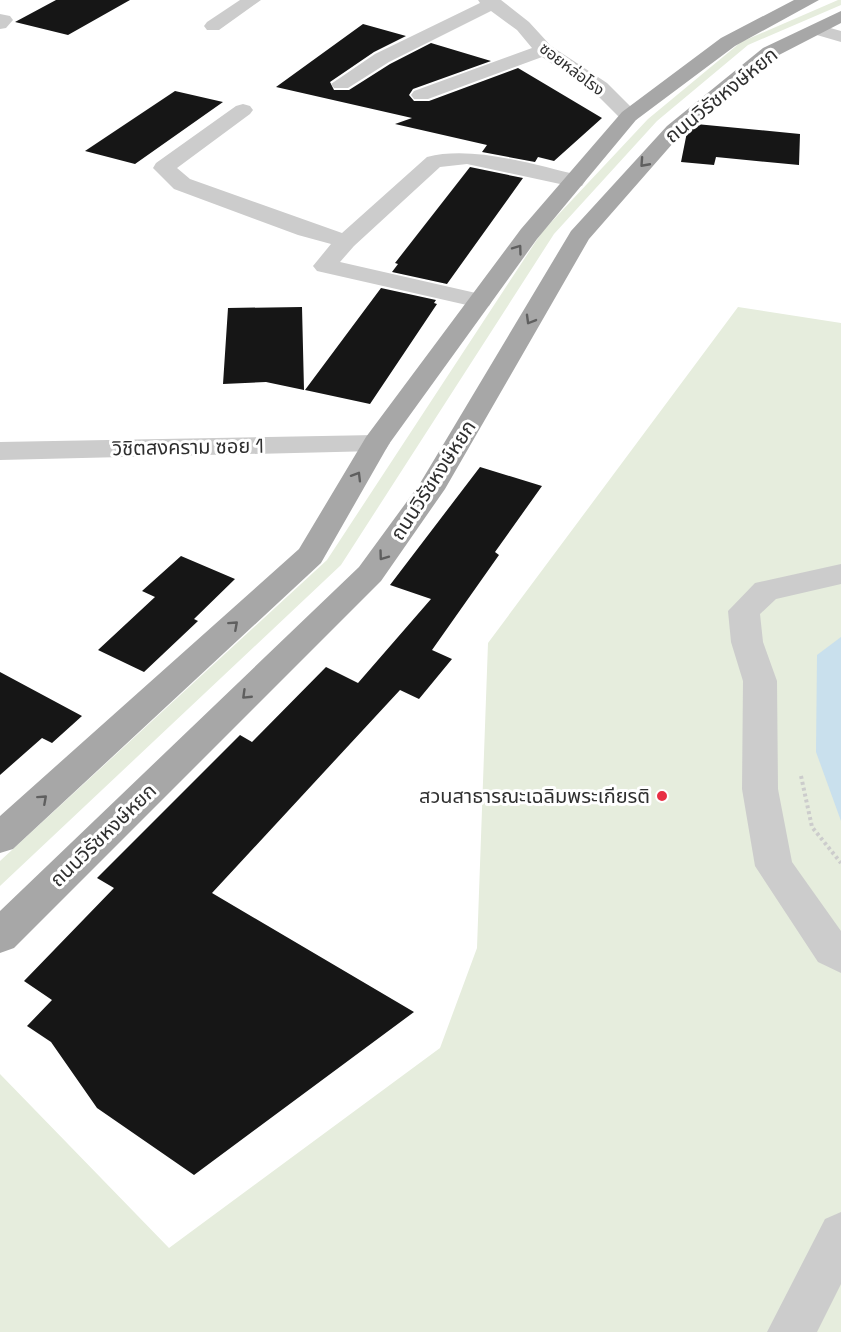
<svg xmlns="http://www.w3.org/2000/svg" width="841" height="1332" viewBox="0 0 841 1332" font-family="'Space Grotesk','Noto Sans Thai',sans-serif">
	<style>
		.green { fill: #e6eddd }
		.water { fill: #c9e0ed }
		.building { fill: #161616 }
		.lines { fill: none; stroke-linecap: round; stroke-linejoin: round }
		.path { stroke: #ccc; stroke-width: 4; stroke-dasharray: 3 3; stroke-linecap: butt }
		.minor { fill: #ccc; fill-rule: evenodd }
		.major { fill: #a7a7a7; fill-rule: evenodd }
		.oneway { stroke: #5f5f5f }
		.poi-dot { fill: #e82f44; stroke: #fff; stroke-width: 2 }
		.labels { text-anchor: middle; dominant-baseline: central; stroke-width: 6; stroke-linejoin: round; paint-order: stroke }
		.far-street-label { font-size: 16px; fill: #2f2f2f; stroke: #fff }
		.street-label { font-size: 20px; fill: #2f2f2f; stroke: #fff }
		.poi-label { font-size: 20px; fill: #2f2f2f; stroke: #fff; text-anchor: end }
	</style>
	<rect width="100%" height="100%" fill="#fff"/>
	<path class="green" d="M838 0H841V5L748 45 657 121 554 234 341 565 0 886V861L327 560 542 232 648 119 741 42Z
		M738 307 841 323V1332H0V1074L169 1248 440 1048 477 948 488 643Z"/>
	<path class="water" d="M841 637V821L816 752 817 655Z"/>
	<path class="building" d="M56 0H130L68 35 15 22Z
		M363 24 406 36 374 52 330 82 334 90H349L390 64 431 43 491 61 413 89 409 95 414 101H429L518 68 602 118 554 161 538 157 535 162 482 152 487 145 395 124 412 118 276 87Z
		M175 91 223 102 135 164 85 151Z
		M696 124 800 134 799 165 716 157 714 165 681 162 687 132Z
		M470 167 523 178 447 284 392 272 398 264 395 263Z
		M381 288 436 300 434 303 437 304 370 404 305 390Z
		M302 307 304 390 266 382 223 384 228 308Z
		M480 467 542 486 495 552 499 555 432 650 452 659 419 699 400 690 212 893 414 1012 194 1175 97 1108 51 1042 27 1026 52 1000 24 981 114 888 97 878 240 735 252 742 326 667 358 683 431 599 390 585Z
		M181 556 235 579 194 619 198 621 144 672 98 650 155 597 142 591Z
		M0 672 82 716 52 743 42 738 0 775Z"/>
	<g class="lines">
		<path class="path" d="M801 776 812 827 841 863"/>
		<path class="minor" d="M240 0H261L219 30H207L204 26 207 22Z
			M478 0H501L529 22 551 46 607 83 636 112 639 116 636 120H622L593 91 542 57 428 99H414L411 95 414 91 532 48 517 30 491 11 389 62 348 88H334L331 84 375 54 480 3Z
			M0 14 10 16 13 20 6 28 0 29Z
			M816 24 841 31V42L810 33 807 29Z
			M243 104 250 106 253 110 250 114 177 168 190 179 342 233 427 157C473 145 535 165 582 176L585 181 582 186 574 187 467 164 440 167 354 246 340 262 489 296 492 301 489 306 480 308 317 271 313 266 331 244 298 235 174 189 153 168 156 163 236 106Z
			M376 435 386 437 390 443 386 449 376 451 0 460V442Z
			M841 564V584L776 599 760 614 763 642 777 681 778 789 792 862 841 931V973L818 962 755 866 742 789 743 681 731 642 728 611 755 583Z
			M841 1212V1284L817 1332H767L825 1219Z"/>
		<path class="major" d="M794 0H819L735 46 636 120 537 239 389 444 321 563 13 849 0 853V816L299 549 366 437 521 229 622 112 721 38Z
			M841 11V23L777 56 681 134 589 239 445 489 381 581 14 948 0 953V911L359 567 419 485 571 231 667 126 763 48Z"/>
	</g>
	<defs><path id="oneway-chevron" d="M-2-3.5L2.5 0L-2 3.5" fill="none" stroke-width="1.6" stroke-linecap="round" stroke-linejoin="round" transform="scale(1.5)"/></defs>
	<g class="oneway">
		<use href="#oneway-chevron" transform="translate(644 163) rotate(132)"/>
		<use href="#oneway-chevron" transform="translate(518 249) rotate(-54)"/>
		<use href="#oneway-chevron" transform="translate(530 320) rotate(120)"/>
		<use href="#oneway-chevron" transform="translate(357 476) rotate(-59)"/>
		<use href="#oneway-chevron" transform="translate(383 556) rotate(126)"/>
		<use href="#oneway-chevron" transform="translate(234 625) rotate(-42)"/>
		<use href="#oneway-chevron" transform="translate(246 695) rotate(136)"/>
		<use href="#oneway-chevron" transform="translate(43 799) rotate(-42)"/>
	</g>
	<circle class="poi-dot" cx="662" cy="796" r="6"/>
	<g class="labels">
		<g class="far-street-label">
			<text transform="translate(572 69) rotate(37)">ซอยหล่อโรง</text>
		</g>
		<g class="street-label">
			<text transform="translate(721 95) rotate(-39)">ถนนวิรัชหงษ์หยก</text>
			<text transform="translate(188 447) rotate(-1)">วิชิตสงคราม ซอย 1</text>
			<text transform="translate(433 480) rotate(-57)">ถนนวิรัชหงษ์หยก</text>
			<text transform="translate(103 835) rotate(-44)">ถนนวิรัชหงษ์หยก</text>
		</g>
		<g class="poi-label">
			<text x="650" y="796">สวนสาธารณะเฉลิมพระเกียรติ</text>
		</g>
	</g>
</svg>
